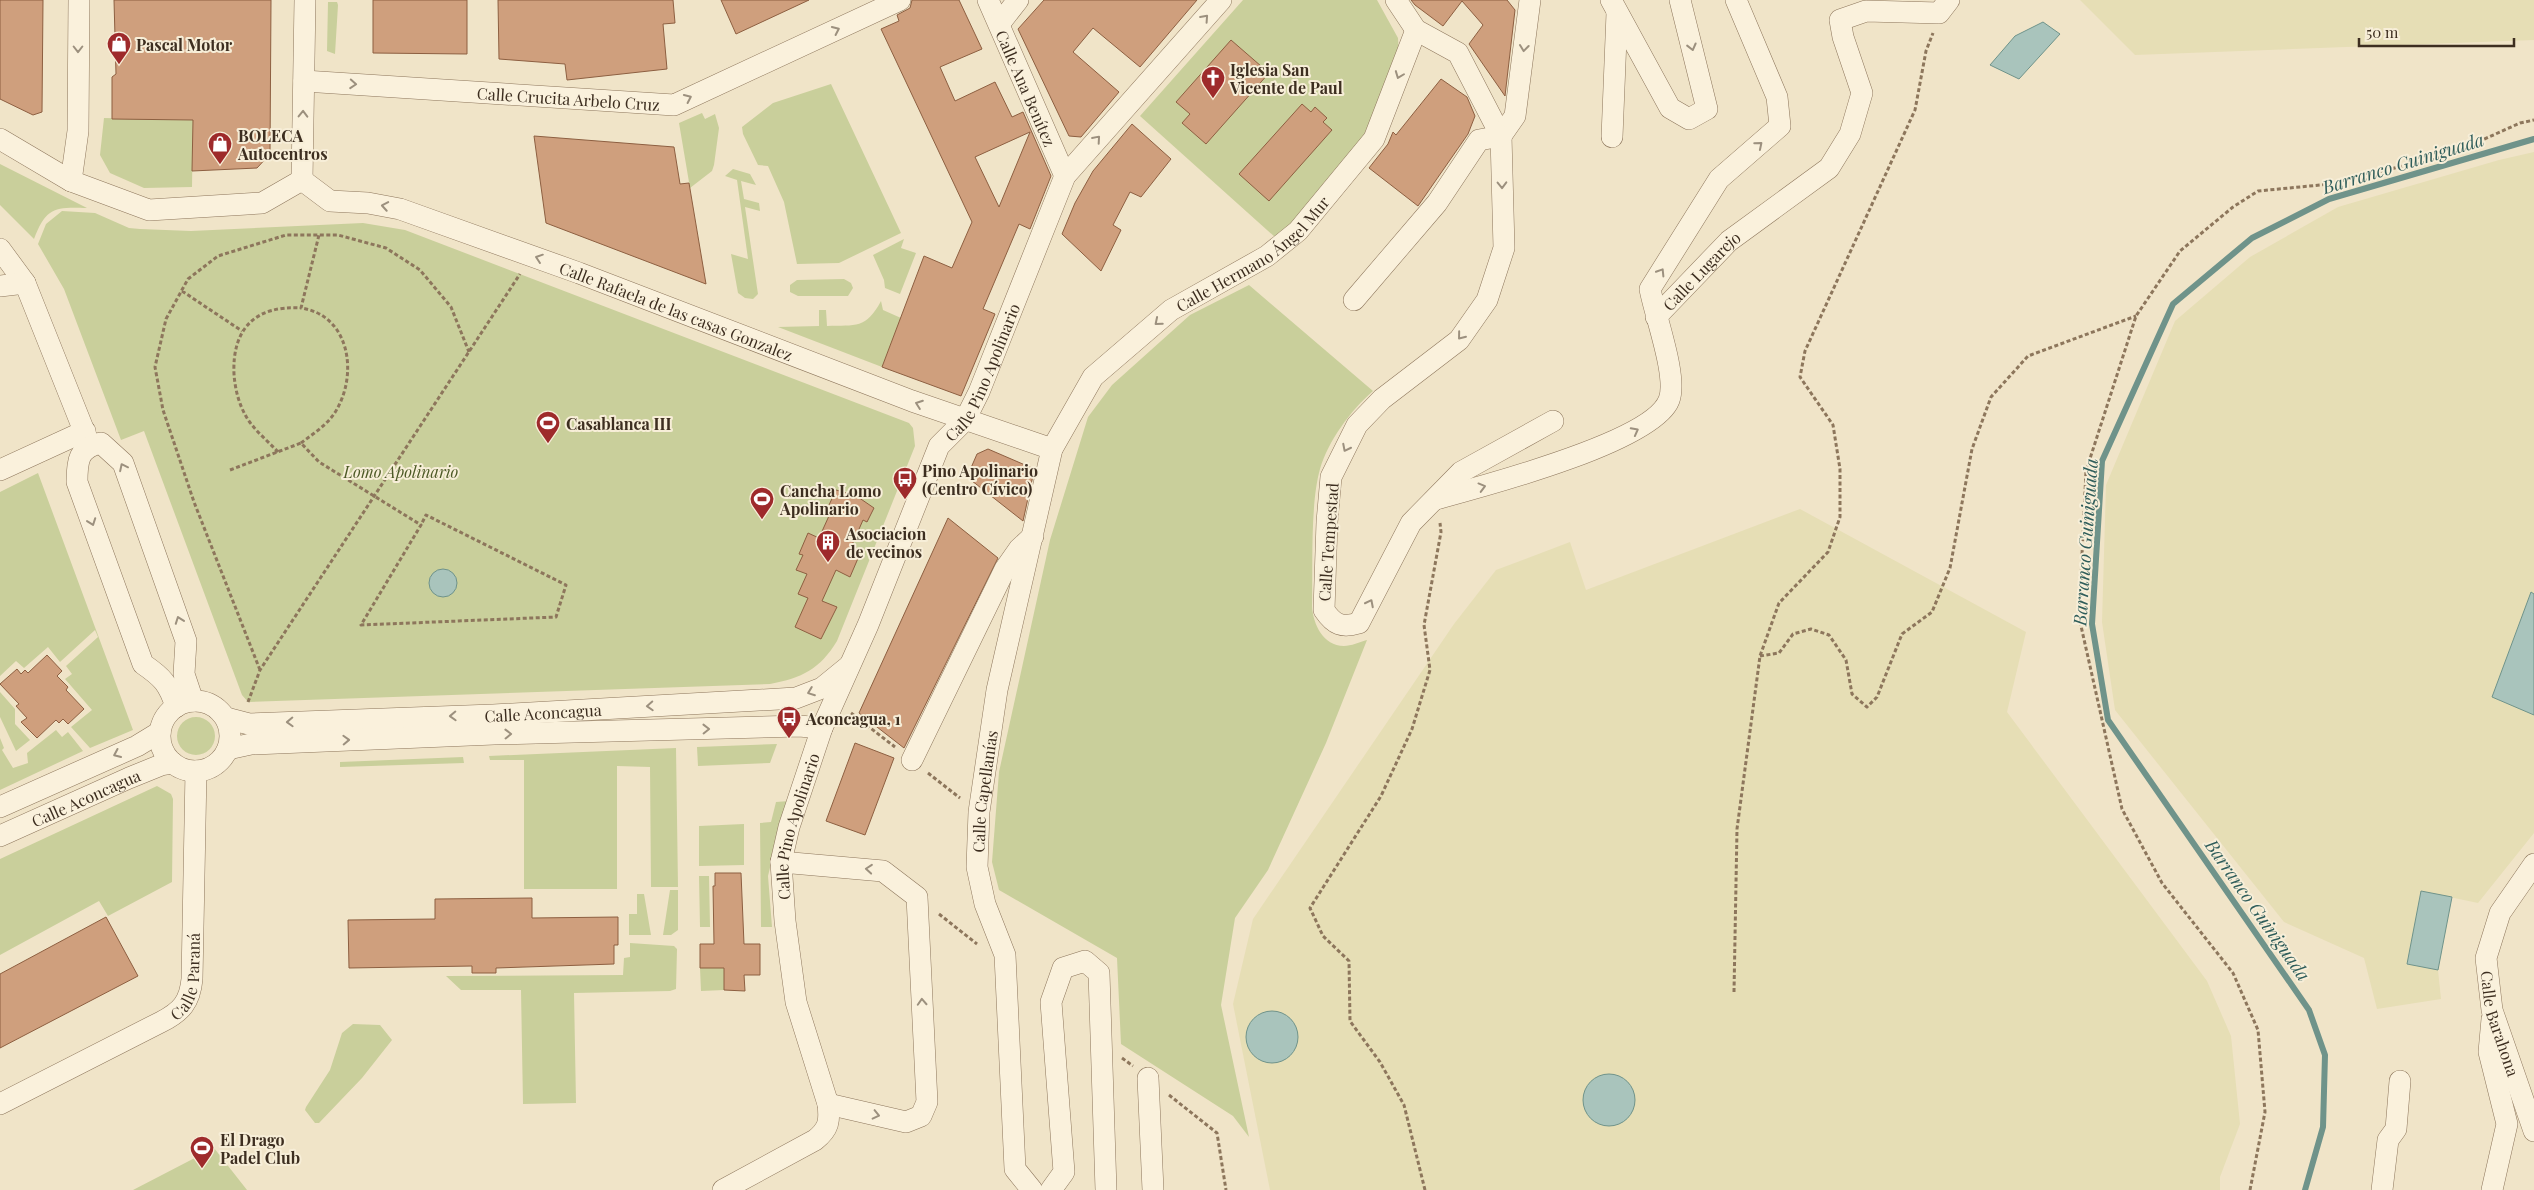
<svg xmlns="http://www.w3.org/2000/svg" width="2534" height="1190" viewBox="0 0 2534 1190" font-family="'Playfair Display',serif">
	<style>
		.farmland { fill: #e6deb5 }
		.green { fill: #c9cf9b }
		.water { fill: #a9c4bc; stroke: #6f938a }
		.lines { fill: none; stroke-linecap: round; stroke-linejoin: round }
		.stream { stroke: #6f938a; stroke-width: 6 }
		.building { fill: #cf9f7d; stroke: #8d5f41; fill-rule: evenodd }
		.minor-casing { stroke: #8d765c; stroke-width: 22 }
		.path { stroke: #8d765c; stroke-width: 3; stroke-dasharray: 4 2.5; stroke-linecap: butt }
		.minor { stroke: #faf1dc; stroke-width: 21 }
		.oneway { stroke: #9c907e }
		.labels { text-anchor: middle; dominant-baseline: central; stroke-width: 4; stroke-linejoin: round; paint-order: stroke }
		.poi-label { font-size: 16px; font-weight: bold; fill: #3d2e20; stroke: #f7eed8; text-anchor: start }
		.street-label { font-size: 16px; fill: #3d2e20; stroke: #f7eed8 }
		.park-label { font-size: 16px; font-style: italic; fill: #4d5a26; stroke: #f7eed8 }
		.water-label { font-size: 18px; font-style: italic; fill: #2f5d5a; stroke: #f7eed8 }
	</style>
	<rect width="100%" height="100%" fill="#f0e4c8"/>
	<path class="farmland" d="M2080 0H2534V40L2135 55Z
		M2534 152V594L2531 592 2492 697 2534 715V833L2478 903 2421 891 2407 964 2438 970 2441 999 2377 1009 2364 958 2284 922 2115 710 2102 622 2106 485 2175 321 2250 257 2338 207 2499 160Z
		M1800 509 2026 632 2007 712 2207 981 2231 1036 2240 1124 2220 1177V1190H1270L1233 1004 1253 919 1454 624 1496 570 1570 542 1586 590Z"/>
	<path class="green" d="M1243 0H1377L1398 38 1399 57 1357 150 1283 236 1276 238 1140 116Z
		M328 2H337L338 5 335 54 327 51Z
		M831 84 901 233 839 263 797 264 784 202 768 166 758 165 743 134 742 127 773 103Z
		M702 113 705 119 715 114 719 128 714 165 712 171 690 188 679 123Z
		M104 118 193 120 192 187 144 188 110 173 100 155Z
		M0 164 87 208C55 207 46 207 34 239L0 205Z
		M733 169 750 174 756 185 741 181 744 199 759 203 760 211 745 207 758 294 753 299 745 298 738 293 731 254 748 259 737 180 725 176Z
		M62 211 95 213 129 228 140 229 191 231 363 223 405 230 909 423 913 428 915 446 837 641C820 669 802 678 770 684L248 702 242 695 144 431 121 440 64 289 38 244 46 224Z
		M904 239 901 248 916 253 900 294 885 288 884 280 873 255Z
		M844 279 851 283 853 288 848 296H798L790 292V285L797 280Z
		M1249 285 1373 391C1351 410 1328 441 1320 469 1310 505 1313 567 1312 606 1313 624 1323 646 1344 646 1351 646 1360 642 1367 640L1326 743 1268 870 1235 918 1221 1005 1249 1137 1233 1116 1121 1044 1117 958 999 890 992 862 999 772 1050 540 1088 417 1112 385 1190 315Z
		M881 301 883 310 901 318 882 367 778 327 819 326V310H826L827 326C856 325 866 329 881 301Z
		M38 473 133 730 90 748 71 727 92 710 65 679 72 674 66 666 98 637 95 630 60 662 48 647 24 668 16 661 0 676V492Z
		M0 692 15 709V724L30 740 16 751 0 717Z
		M177 736a19 19 0 1 1 38 0a19 19 0 1 1-38 0Z
		M56 730 62 737 68 732 83 751 0 790V738L4 748 2 750 13 768 28 763 27 753Z
		M777 744 770 763 698 766 697 747Z
		M676 748 678 887H651L650 767 617 766V889H524V760H617H490L489 756Z
		M463 757 464 763 340 767V762Z
		M157 786 171 794 173 799 172 882 108 916 99 901 0 955V859Z
		M789 801 781 822 768 876 772 927H761L760 823 771 822 776 802Z
		M744 824V865L699 866V826Z
		M699 876H709L710 927H700Z
		M670 890H678V930L671 935H663Z
		M637 894H644L651 935H629V914H637Z
		M630 943 674 946 677 949 676 989 670 991 574 993 576 1103 523 1104 521 990H461L446 976 623 975 624 958 630 957Z
		M700 968H724V990L701 991Z
		M353 1024 380 1025 392 1040 362 1078 319 1123H315L305 1110 306 1107 330 1070 342 1033Z
		M214 1148 247 1190H133Z"/>
	<path class="water" d="M2043 22 2060 34 2019 79 1990 65 2015 36Z
		M429 583a14 14 0 1 1 28 0a14 14 0 1 1-28 0Z
		M2531 592 2534 594V715L2492 697Z
		M2421 891 2452 897 2438 970 2407 964Z
		M1246 1037a26 26 0 1 1 52 0a26 26 0 1 1-52 0Z
		M1583 1100a26 26 0 1 1 52 0a26 26 0 1 1-52 0Z"/>
	<g class="lines">
		<path class="stream" d="M2305 1190 2323 1127 2325 1055 2309 1010 2108 720 2092 624 2102 461 2173 304 2252 238 2329 199 2534 139"/>
	</g>
	<path class="building" d="M0 0H43L42 112 33 115 0 99Z
		M114 0H271L270 154 257 168 192 171 193 120 112 119V77L116 74Z
		M373 0H467V54L373 53Z
		M498 0H673L675 23 663 24 667 69 567 80 565 64 499 59Z
		M721 0H809L736 34Z
		M912 0H959L982 49 940 67 955 101 995 82 1012 117 1023 112 1051 176 1030 229 1019 224 983 309 995 314 961 396 882 367 924 256 952 268 972 222 881 29 899 21 897 15 910 8ZM1030 132 999 207 975 157Z
		M1044 0H1197L1140 67 1093 28 1073 52 1119 92 1081 137 1069 136 1018 29Z
		M1411 0H1507L1515 10 1505 96 1469 44 1483 25 1462 1 1443 26 1415 5Z
		M1231 40 1269 73 1206 144 1182 123 1190 114 1176 102Z
		M1441 79 1467 97 1475 116 1468 134 1418 206 1369 168 1388 144 1393 132 1396 135Z
		M1302 104 1311 112 1315 107 1327 118 1323 122 1332 130 1269 201 1239 174Z
		M1132 124 1171 159 1141 197 1130 192 1113 225 1121 230 1101 271 1062 234 1075 203 1093 171Z
		M534 136 674 147 680 184 689 183 706 284 546 223Z
		M988 449 1032 468 1034 471 1023 521 967 477 977 454Z
		M836 490 855 495 874 508 867 522 863 520 849 552 859 556 850 577 836 570 822 601 837 607 821 639 795 627 808 598 798 594 807 574 796 570 803 555 799 554 808 533 819 538 833 507 829 505Z
		M948 518 998 558 904 748 859 713Z
		M47 655 62 671 57 676 68 687 66 690 84 709 68 724 63 719 59 723 56 720 37 738 21 722 27 718 16 706 19 704 0 684 17 669 21 674 25 670 28 673Z
		M855 743 894 758 865 835 826 821Z
		M715 873H741L744 944H760V975H744L745 991 724 990V968H700V944H714L713 886H715Z
		M532 898V918L618 917V945H614V964L496 968V973H472V966L349 968 348 920 435 919V899Z
		M106 917 138 976 0 1048V974Z"/>
	<g class="lines">
		<defs>
			<g id="minor">
				<path id="s1" d="M988 0 1065 176"/>
				<path d="M1396 0 1416 30 1458 53 1501 136 1504 248 1487 300 1459 340 1382 399 1357 425 1331 477 1327 522 1324 610C1334 625 1342 628 1359 623L1411 523 1461 472 1553 421"/>
				<path d="M1611 0 1670 108 1689 119 1707 109 1680 0"/>
				<path d="M1000 23 1018 0"/>
				<path id="s2" d="M304 81 674 105 900 0"/>
				<path d="M1501 136 1515 116 1530 0"/>
				<path d="M1612 137 1617 13"/>
				<path d="M0 139 71 181 149 210 262 203 302 180"/>
				<path id="s3" d="M302 180 330 201 368 203 400 209 579 273 912 401 1052 449"/>
				<path d="M302 180 305 0"/>
				<path d="M71 181 78 131 79 0"/>
				<path d="M0 249 25 283 90 446"/>
				<path d="M0 286 25 283"/>
				<path d="M1354 300 1437 203 1479 140 1501 136"/>
				<path id="s4" d="M1656 317 1729 241 1829 168 1850 134 1862 93 1843 37 1840 20 1866 11 1939 13 1949 0"/>
				<path d="M0 470 85 431"/>
				<path d="M1436 499C1480 487 1653 442 1669 400 1678 377 1655 316 1650 289L1719 179 1780 126 1777 97 1736 0"/>
				<circle cx="195" cy="736" r="35"/>
				<path d="M176 707C169 684 162 677 143 664L77 482C77 461 78 448 101 443L123 463 186 641 184 674 193 701"/>
				<path id="s5" d="M226 718 249 724 493 715 796 698 822 688 849 666"/>
				<path d="M228 749 251 744 494 734 799 726 822 728"/>
				<path d="M912 760 1005 569 1019 549 1033 536"/>
				<path d="M0 807 137 746 160 732"/>
				<path id="s6" d="M0 836 129 778 161 765 173 763"/>
				<path d="M781 862 883 871 917 897 927 1102 921 1116 906 1122 828 1104"/>
				<path id="s7" d="M2534 864 2500 913 2486 958 2492 1010 2534 1131"/>
				<path d="M2492 1019 2489 1052 2507 1124 2492 1190"/>
				<path d="M1148 1078 1153 1190"/>
				<path id="s8" d="M0 1104 161 1022C181 1012 190 1002 192 979L196 771"/>
				<path id="s9" d="M723 1190 815 1140C829 1129 830 1121 828 1104L796 1002 785 921 781 862 789 827 822 728 868 625 939 446 965 420 979 392 1065 176 1221 0"/>
				<path id="s10" d="M1032 1190 1015 1169 1005 955 985 904 977 867 979 812 997 690 1052 449 1093 377 1171 310 1267 256 1298 231 1374 139 1416 30"/>
				<path d="M1051 1190 1064 1172 1051 1002 1063 968 1085 961 1099 973 1106 1190"/>
				<path d="M2382 1190 2388 1140 2396 1129 2400 1081"/>
			</g>
		</defs>
		<use href="#minor" class="minor-casing"/>
		<path class="path" d="M182 291 242 331
			M301 443C314 433 329 424 337 409 358 372 349 315 301 308L319 235
			M278 452C268 441 255 431 247 418 239 405 235 389 234 374 232 329 255 305 301 308
			M230 470 301 443 319 462 421 525 361 625 556 617 566 585 426 515 421 525
			M1760 656 1779 653 1793 634 1811 629 1829 635 1846 660 1852 694 1867 707 1877 697 1902 634 1932 612 1950 568 1972 449 1991 397 2028 356 2136 316
			M260 670 194 502 163 410 155 367 166 319 188 279 218 256 286 235H338L386 248 420 270 451 307 469 352
			M248 702 260 670 520 274
			M851 713 895 747
			M928 773 960 798
			M939 914 977 944
			M1734 992 1737 829 1760 656 1779 603 1828 552 1840 517V469L1833 425 1800 377 1805 351 1915 110 1926 51 1933 33
			M1122 1058 1133 1066
			M1169 1095 1217 1133 1226 1190
			M1425 1190 1404 1105 1380 1062 1350 1021 1349 961 1323 936 1310 908 1381 796 1412 729 1430 670 1424 625 1441 532 1440 523
			M2250 1190 2265 1112 2258 1030 2233 973 2162 883 2122 809 2079 617 2086 471 2136 316 2180 251 2233 207 2258 191 2330 184 2451 154 2520 123 2534 120"/>
		<use href="#minor" class="minor"/>
	</g>
	<defs><path id="oneway-chevron" d="M-2-3.5L2.5 0L-2 3.5" fill="none" stroke-width="1.6" stroke-linecap="round" stroke-linejoin="round" transform="scale(1.25)"/></defs>
	<g class="oneway">
		<use href="#oneway-chevron" transform="translate(1205 18) rotate(-48)"/>
		<use href="#oneway-chevron" transform="translate(836 30) rotate(-25)"/>
		<use href="#oneway-chevron" transform="translate(1692 47) rotate(76)"/>
		<use href="#oneway-chevron" transform="translate(1524 48) rotate(97)"/>
		<use href="#oneway-chevron" transform="translate(78 49) rotate(90)"/>
		<use href="#oneway-chevron" transform="translate(1399 75) rotate(111)"/>
		<use href="#oneway-chevron" transform="translate(353 84) rotate(4)"/>
		<use href="#oneway-chevron" transform="translate(688 98) rotate(-25)"/>
		<use href="#oneway-chevron" transform="translate(303 114) rotate(-89)"/>
		<use href="#oneway-chevron" transform="translate(1097 139) rotate(-49)"/>
		<use href="#oneway-chevron" transform="translate(1759 145) rotate(-40)"/>
		<use href="#oneway-chevron" transform="translate(1502 185) rotate(89)"/>
		<use href="#oneway-chevron" transform="translate(385 206) rotate(-170)"/>
		<use href="#oneway-chevron" transform="translate(539 258) rotate(-161)"/>
		<use href="#oneway-chevron" transform="translate(1661 272) rotate(-58)"/>
		<use href="#oneway-chevron" transform="translate(1158 322) rotate(140)"/>
		<use href="#oneway-chevron" transform="translate(1461 336) rotate(129)"/>
		<use href="#oneway-chevron" transform="translate(919 404) rotate(-160)"/>
		<use href="#oneway-chevron" transform="translate(1635 431) rotate(-28)"/>
		<use href="#oneway-chevron" transform="translate(1346 448) rotate(117)"/>
		<use href="#oneway-chevron" transform="translate(123 467) rotate(-116)"/>
		<use href="#oneway-chevron" transform="translate(1482 487) rotate(-15)"/>
		<use href="#oneway-chevron" transform="translate(92 522) rotate(70)"/>
		<use href="#oneway-chevron" transform="translate(1370 603) rotate(-63)"/>
		<use href="#oneway-chevron" transform="translate(179 620) rotate(-110)"/>
		<use href="#oneway-chevron" transform="translate(811 692) rotate(159)"/>
		<use href="#oneway-chevron" transform="translate(650 706) rotate(177)"/>
		<use href="#oneway-chevron" transform="translate(453 716) rotate(178)"/>
		<use href="#oneway-chevron" transform="translate(290 722) rotate(178)"/>
		<use href="#oneway-chevron" transform="translate(706 729) rotate(-1)"/>
		<use href="#oneway-chevron" transform="translate(508 734) rotate(-1)"/>
		<use href="#oneway-chevron" transform="translate(346 740) rotate(-2)"/>
		<use href="#oneway-chevron" transform="translate(117 754) rotate(156)"/>
		<use href="#oneway-chevron" transform="translate(869 869) rotate(-175)"/>
		<use href="#oneway-chevron" transform="translate(922 1002) rotate(-93)"/>
		<use href="#oneway-chevron" transform="translate(876 1115) rotate(13)"/>
	</g>
	<defs>
		<symbol id="shop-pin" viewBox="-11 -11 22 30"><path d="M0 17L-7.5 6A9.5 9.5 0 1 1 7.5 6Z" fill="#9e2a2b" stroke="#f7eed8"/><path d="M-5-2.5h2.3a2.7 3.5 0 0 1 5.4 0H5L5.5 6h-11ZM-1.5-2.5h3a1.5 2.3 0 0 0-3 0Z" fill="#fff"/></symbol>
		<symbol id="church-pin" viewBox="-11 -11 22 30"><path d="M0 17L-7.5 6A9.5 9.5 0 1 1 7.5 6Z" fill="#9e2a2b" stroke="#f7eed8"/><path d="M-1.2-6h2.4v3.5h3.3v2.4h-3.3V6h-2.4V-.1h-3.3v-2.4h3.3Z" fill="#fff"/></symbol>
		<symbol id="stadium-pin" viewBox="-11 -11 22 30"><path d="M0 17L-7.5 6A9.5 9.5 0 1 1 7.5 6Z" fill="#9e2a2b" stroke="#f7eed8"/><path d="M0-5a6.5 5 0 1 0 0 10a6.5 5 0 1 0 0-10ZM-3.5-1.8h7v3.6h-7Z" fill="#fff"/></symbol>
		<symbol id="bus-pin" viewBox="-11 -11 22 30"><path d="M0 17L-7.5 6A9.5 9.5 0 1 1 7.5 6Z" fill="#9e2a2b" stroke="#f7eed8"/><path d="M-5-6H5V4H4V6H2V4H-2V6H-4V4H-5ZM-3.5-4V0h7V-4ZM-3.5 1.2v1.5H-2V1.2ZM2 1.2v1.5H3.5V1.2Z" fill="#fff"/></symbol>
		<symbol id="building-pin" viewBox="-11 -11 22 30"><path d="M0 17L-7.5 6A9.5 9.5 0 1 1 7.5 6Z" fill="#9e2a2b" stroke="#f7eed8"/><path d="M-4-6H4V6H1V3H-1V6H-4ZM-2.5-4.3h1.7v1.8h-1.7ZM.8-4.3h1.7v1.8H.8ZM-2.5-1h1.7V.8h-1.7ZM.8-1h1.7V.8H.8Z" fill="#fff"/></symbol>
	</defs>
	<g fill-rule="evenodd">
		<use href="#shop-pin" x="105" y="30" width="28" height="38"/>
		<use href="#church-pin" x="1199" y="64" width="28" height="38"/>
		<use href="#shop-pin" x="206" y="130" width="28" height="38"/>
		<use href="#stadium-pin" x="534" y="409" width="28" height="38"/>
		<use href="#bus-pin" x="891" y="465" width="28" height="38"/>
		<use href="#stadium-pin" x="748" y="485" width="28" height="38"/>
		<use href="#building-pin" x="814" y="528" width="28" height="38"/>
		<use href="#bus-pin" x="775" y="704" width="28" height="38"/>
		<use href="#stadium-pin" x="188" y="1134" width="28" height="38"/>
	</g>
	<g class="labels">
		<g class="poi-label">
			<text x="136" y="44">Pascal Motor</text>
			<text x="1230" y="69">Iglesia San<tspan x="1230" dy="18">Vicente de Paul</tspan></text>
			<text x="238" y="135">BOLECA<tspan x="238" dy="18">Autocentros</tspan></text>
			<text x="566" y="423">Casablanca III</text>
			<text x="922" y="470">Pino Apolinario<tspan x="922" dy="18">(Centro Cívico)</tspan></text>
			<text x="780" y="490">Cancha Lomo<tspan x="780" dy="18">Apolinario</tspan></text>
			<text x="846" y="533">Asociacion<tspan x="846" dy="18">de vecinos</tspan></text>
			<text x="806" y="718">Aconcagua, 1</text>
			<text x="220" y="1139">El Drago<tspan x="220" dy="18">Padel Club</tspan></text>
		</g>
		<g class="street-label">
			<text stroke="none"><textPath href="#s1" startOffset="96">Calle Ana Benítez</textPath></text>
			<text stroke="none"><textPath href="#s2" startOffset="265">Calle Crucita Arbelo Cruz</textPath></text>
			<text stroke="none"><textPath href="#s10" startOffset="1045">Calle Hermano Ángel Mur</textPath></text>
			<text stroke="none"><textPath href="#s4" startOffset="65">Calle Lugarejo</textPath></text>
			<text stroke="none"><textPath href="#s3" startOffset="400">Calle Rafaela de las casas Gonzalez</textPath></text>
			<text stroke="none"><textPath href="#s9" startOffset="926">Calle Pino Apolinario</textPath></text>
			<text transform="translate(1328 542) rotate(-86)">Calle Tempestad</text>
			<text stroke="none"><textPath href="#s5" startOffset="318">Calle Aconcagua</textPath></text>
			<text stroke="none"><textPath href="#s10" startOffset="410">Calle Capellanías</textPath></text>
			<text stroke="none"><textPath href="#s6" startOffset="94">Calle Aconcagua</textPath></text>
			<text stroke="none"><textPath href="#s9" startOffset="431">Calle Pino Apolinario</textPath></text>
			<text stroke="none"><textPath href="#s8" startOffset="238">Calle Paraná</textPath></text>
			<text stroke="none"><textPath href="#s7" startOffset="174">Calle Barahona</textPath></text>
		</g>
		<g class="park-label">
			<text x="401" y="471">Lomo Apolinario</text>
		</g>
		<g class="water-label">
			<text transform="translate(2403 163) rotate(-17)">Barranco Guiniguada</text>
			<text transform="translate(2085 542) rotate(-86)">Barranco Guiniguada</text>
			<text transform="translate(2258 910) rotate(55)">Barranco Guiniguada</text>
		</g>
	</g>
	<path d="M2359 38v8h155v-8" fill="none" stroke="#3d2e20" stroke-width="2.5"/>
	<text x="2366" y="38" font-size="15" fill="#3d2e20" stroke="#f7eed8" stroke-width="4" paint-order="stroke">50 m</text>
</svg>
